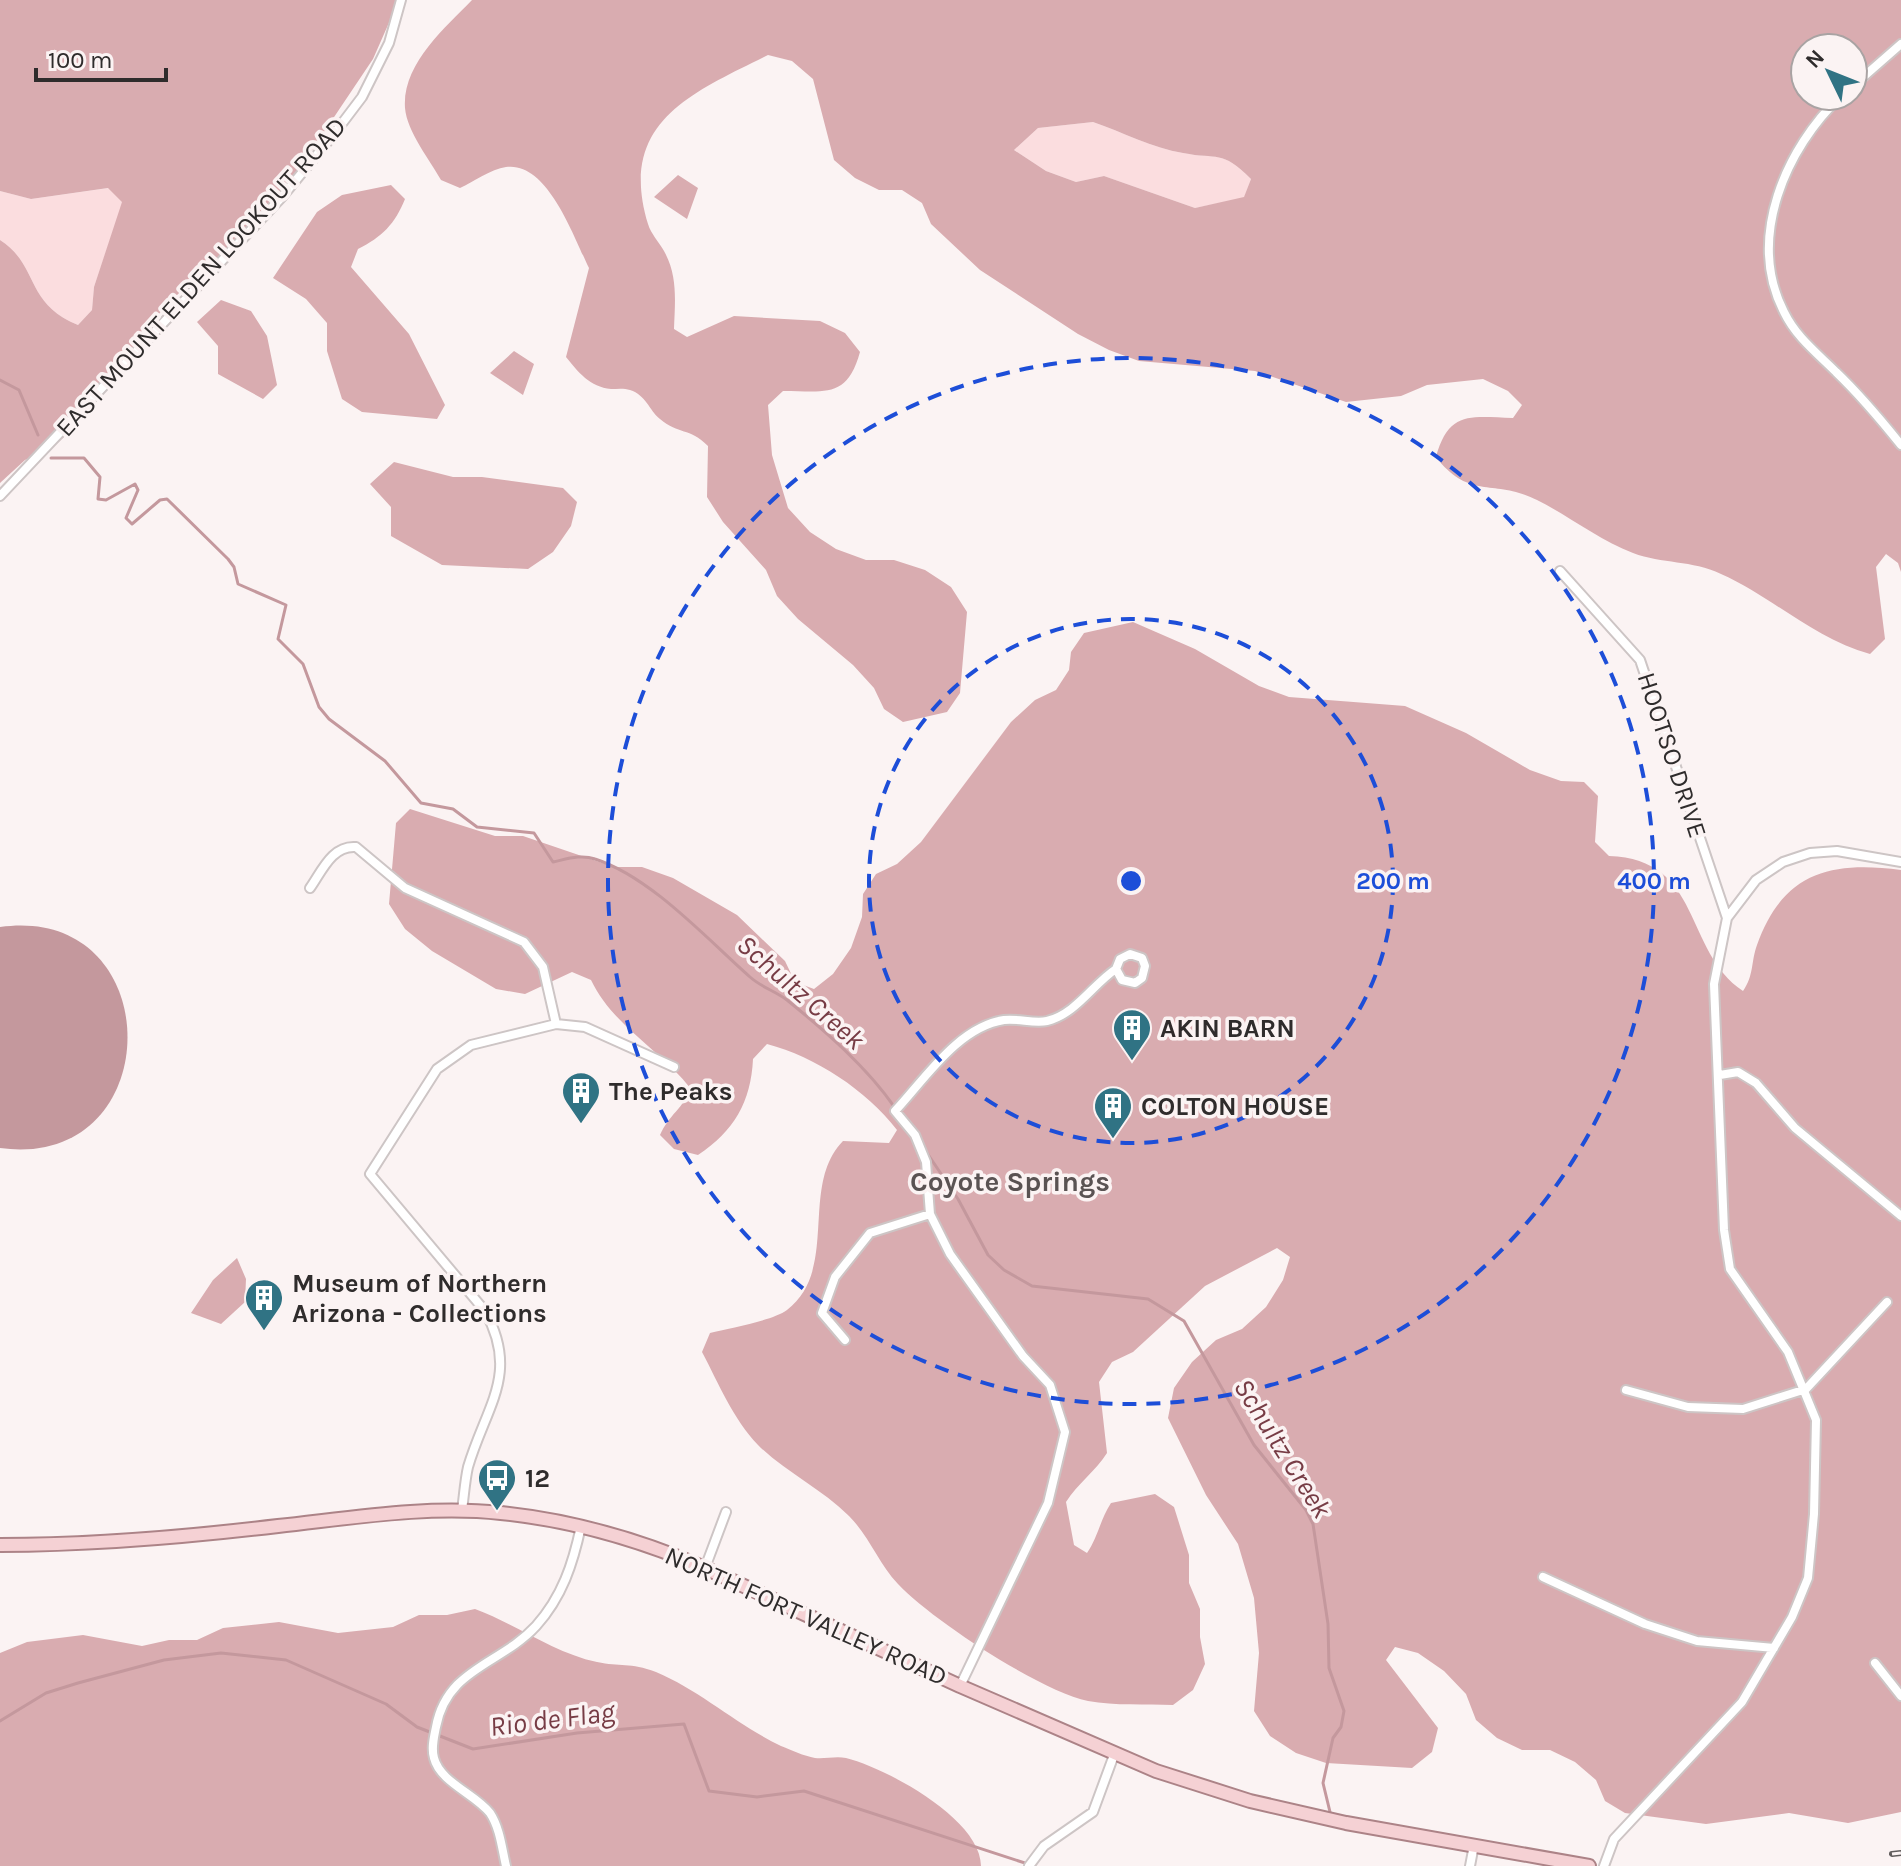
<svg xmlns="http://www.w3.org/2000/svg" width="1901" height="1866" viewBox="0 0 1901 1866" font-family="Karla,sans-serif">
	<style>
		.green { fill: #fbdddf }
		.forest { fill: #d9acb0; fill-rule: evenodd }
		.water { fill: #c4989d }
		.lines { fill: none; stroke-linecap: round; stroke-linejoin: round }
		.stream { stroke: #c4989d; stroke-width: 3 }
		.minor-casing { stroke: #cdc5c5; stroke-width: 12 }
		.primary-casing { stroke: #ac8387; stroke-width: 16 }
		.minor { stroke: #fff; stroke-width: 8 }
		.primary { stroke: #f5d1d4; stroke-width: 12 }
		.rail-casing { stroke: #605c5c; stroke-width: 6 }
		.rail { stroke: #fbf3f3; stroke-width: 3; stroke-dasharray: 9; stroke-linecap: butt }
		.ring { fill: none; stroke: #1d4ed8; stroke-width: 4; stroke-dasharray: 14 10 }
		.labels { text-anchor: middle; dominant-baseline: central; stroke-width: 7; stroke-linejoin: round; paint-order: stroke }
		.street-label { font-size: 26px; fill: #2f2c2c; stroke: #fbf3f3 }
		.poi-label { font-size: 26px; font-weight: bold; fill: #2f2c2c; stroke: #fbf3f3; text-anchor: start }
		.water-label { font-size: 28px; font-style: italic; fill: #773c45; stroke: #fbf3f3 }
		.neighbourhood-label { font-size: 28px; font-weight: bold; fill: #5a5353; stroke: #fbf3f3 }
		.centre { fill: #1d4ed8; stroke: #fbf3f3; stroke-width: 4 }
		.ring-label { font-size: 24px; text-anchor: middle; font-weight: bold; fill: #1d4ed8; stroke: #fbf3f3; stroke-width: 7; stroke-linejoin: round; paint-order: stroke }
	</style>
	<rect width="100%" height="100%" fill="#fbf3f3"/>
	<path class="green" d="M1093 122C1122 132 1153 148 1183 153 1219 160 1221 149 1251 179L1244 198 1195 208 1104 176 1076 182 1046 171 1014 150 1038 128Z
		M109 188 123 202 94 287 92 310 78 325C24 303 40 266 0 240V191L31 199Z"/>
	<path class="forest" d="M0 0H399L373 59 263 223 216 273 189 284 165 306 75 427 51 449 25 460 0 483V240C40 266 24 303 78 325L92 310 94 287 122 202 108 188 31 199 0 191Z
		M472 0H1901V572L1898 563 1886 554 1876 567 1885 639 1870 654C1814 639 1773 597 1721 574 1692 560 1662 564 1633 553 1599 540 1569 516 1537 500 1494 478 1470 501 1436 457 1449 410 1471 417 1513 418L1522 405 1508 391 1483 379 1427 385 1401 396 1346 402 1255 371 1139 361 1109 350 1078 334 980 270 931 224 922 203 902 190H879L855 178 834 160 813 79 792 61 768 55C692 93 617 122 648 224 651 234 659 242 664 251 678 276 675 301 674 329L687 337 734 316 820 321 845 333 860 352C847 399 825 391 783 391L768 405 772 455 788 508 810 532 836 549 866 560H894L925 570 951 587 967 612 960 693 947 712 903 722 884 709 874 688 853 665 798 619 777 596 766 570 723 522 707 497 708 446C689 427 679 435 660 419 649 410 646 395 630 390 624 388 617 389 611 389 590 387 578 372 566 357L589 268C574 238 548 161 506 167 491 169 473 182 460 188L441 180C430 160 407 132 405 108 402 64 445 28 472 0ZM1805 48H1853V96H1805ZM1093 122C1122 132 1153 148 1183 153 1218 160 1221 149 1251 179L1244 197 1195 208 1104 176 1076 182 1046 171 1014 150 1038 128Z
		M678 175 698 188 687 219 654 197Z
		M391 185 405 199C395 224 382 237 358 249L351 267 409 334 445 405 437 419 362 412 342 399 327 351V323L306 299 273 278 317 212 342 195Z
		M221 300 251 311 267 336 277 385 263 399 218 374V346L197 322Z
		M514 351 534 364 523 395 490 373Z
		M394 462 453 477H482L563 488 577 502 571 526 553 552 528 569 442 565 391 536V507L370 484Z
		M1133 622 1195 649 1259 686 1289 697 1405 706 1466 733 1530 770 1561 781 1584 782 1598 796 1595 842 1609 856C1703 859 1683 951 1743 991 1754 976 1751 961 1757 945 1783 872 1831 861 1901 870V1812L1848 1823 1789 1813 1706 1824 1625 1813 1605 1801 1596 1780 1575 1762 1550 1750H1522L1497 1738 1476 1720 1466 1694 1444 1671 1418 1653 1395 1647 1386 1660 1438 1728 1432 1752 1412 1768 1326 1763 1296 1753 1270 1736 1254 1711 1259 1653 1254 1598 1238 1544 1206 1495 1168 1418 1174 1388 1192 1362 1216 1340 1242 1329 1266 1307 1283 1280 1290 1257 1277 1248 1205 1286 1133 1352 1112 1362 1099 1382 1107 1453C1095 1472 1078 1483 1066 1502L1074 1545 1087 1553C1098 1537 1100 1520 1111 1503L1155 1494 1174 1507 1189 1555V1583L1200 1609V1637L1205 1664 1193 1690 1173 1705C1146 1704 1115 1706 1088 1701 1040 1691 932 1620 898 1584 878 1563 870 1537 849 1516 822 1489 785 1472 758 1445 733 1419 719 1384 702 1352L710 1333C729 1328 772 1321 787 1310 840 1269 799 1186 843 1141L889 1143 897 1130C866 1090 816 1057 767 1044L753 1059C751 1102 734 1131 698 1155L674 1149 660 1135C669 1115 683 1108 691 1089 660 1049 613 1026 591 980L572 972 525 994 496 989 432 951 405 929 389 904 396 823 410 809 495 836H523L614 867H642L673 878 737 915 785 961 795 982 814 989 833 974 851 948 862 917 863 894 876 874 897 864 921 842 1011 722 1035 700 1056 690 1069 670 1071 652 1084 633Z
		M237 1258 246 1279 245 1302 221 1324 191 1313 213 1280Z
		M475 1609C516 1624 554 1653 597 1662 620 1667 630 1662 656 1672 701 1691 737 1725 781 1746 791 1750 804 1756 815 1758 825 1759 836 1756 846 1758 886 1768 981 1819 981 1866H0V1653L27 1642 83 1635 142 1646 169 1640H197L223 1628 279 1622 338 1633 393 1627 419 1615H447Z"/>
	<path class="water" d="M0 927C170 903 170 1171 0 1148Z"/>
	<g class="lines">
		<path class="stream" d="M0 380 19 390 38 435
			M51 458H84L100 477 98 499 106 500 135 484 138 490 126 518 132 524 160 500 167 499 228 559 234 567 238 584 286 605 278 639 303 664 319 707 329 719 385 761 421 803 453 809 477 827 534 833 553 862C567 859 581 854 595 859 651 877 707 939 750 977 761 987 775 991 787 1000 824 1030 868 1068 895 1108
			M925 1150 958 1199 988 1255 1004 1270 1032 1286 1148 1299 1184 1321 1254 1445 1306 1510 1313 1524 1328 1624 1329 1668 1344 1711 1341 1727 1333 1738 1323 1783 1330 1812
			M0 1721 46 1693 78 1683 164 1660 221 1653 286 1660 386 1704 417 1727 473 1749 577 1733 684 1724 709 1791 757 1797 804 1791 1034 1866"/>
		<defs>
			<path id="minor" d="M1853 86 1901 44
				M1841 96C1786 148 1746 238 1784 312 1796 337 1817 353 1836 372 1859 394 1881 420 1901 445
				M0 496 282 197 334 134 362 97 389 43 401 0
				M1560 571 1640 660 1727 918
				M310 888C322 871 332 845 356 847L405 888 524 942 543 967 556 1024
				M1720 1075 1738 1072 1756 1083 1795 1128 1901 1216
				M845 1340 822 1313 835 1277 870 1233 930 1214
				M1626 1390 1688 1407 1743 1409 1806 1389 1887 1302
				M462 1510C464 1496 465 1480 468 1467 486 1406 520 1374 485 1311L370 1174 437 1069 471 1045 556 1024 585 1027 674 1067
				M705 1568 726 1512
				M1543 1577 1645 1624 1697 1641 1774 1648
				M1875 1663 1901 1696
				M960 1686 1048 1503 1065 1432 1050 1385 1023 1356 950 1254 930 1214 926 1162 915 1135 895 1111C925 1079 958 1027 1004 1020 1018 1018 1034 1024 1047 1021 1076 1014 1093 984 1116 969L1122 980 1135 983 1142 978 1145 966 1142 958 1130 954 1120 959 1116 969
				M506 1866C502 1849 500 1828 490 1813 475 1794 440 1782 434 1758 431 1748 434 1737 436 1727 447 1668 500 1665 536 1626 562 1597 573 1564 581 1526
				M1029 1866 1044 1846 1093 1812 1114 1755
				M1470 1866 1474 1845
				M1604 1866 1614 1839 1742 1702 1792 1617 1808 1578 1814 1514 1816 1420 1788 1352 1730 1269 1724 1230 1714 984 1727 918 1756 880 1783 862 1810 853 1837 851 1901 862"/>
			<path id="primary" d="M0 1545C93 1545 186 1537 278 1526 352 1518 427 1505 501 1513 571 1520 640 1540 705 1568L960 1686 1156 1771 1250 1801 1346 1823 1589 1866"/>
		</defs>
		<use href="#minor" class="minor-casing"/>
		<use href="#primary" class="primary-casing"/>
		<use href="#minor" class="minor"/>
		<use href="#primary" class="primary"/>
		<defs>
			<path id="rail" d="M1892 1854 1901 1853"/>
		</defs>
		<use href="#rail" class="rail-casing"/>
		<use href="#rail" class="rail"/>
	</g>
	<g class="ring">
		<circle cx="1131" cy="881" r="262"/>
		<circle cx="1131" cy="881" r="523"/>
	</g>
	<defs>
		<symbol id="building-pin" viewBox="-11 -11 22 30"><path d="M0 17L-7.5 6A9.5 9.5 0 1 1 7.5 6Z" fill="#307384" stroke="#fbf3f3"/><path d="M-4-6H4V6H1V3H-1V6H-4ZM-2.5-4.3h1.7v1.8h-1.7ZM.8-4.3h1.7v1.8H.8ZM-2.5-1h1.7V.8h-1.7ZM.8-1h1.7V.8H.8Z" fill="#fff"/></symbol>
		<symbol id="bus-pin" viewBox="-11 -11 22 30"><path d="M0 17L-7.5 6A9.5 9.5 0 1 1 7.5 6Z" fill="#307384" stroke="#fbf3f3"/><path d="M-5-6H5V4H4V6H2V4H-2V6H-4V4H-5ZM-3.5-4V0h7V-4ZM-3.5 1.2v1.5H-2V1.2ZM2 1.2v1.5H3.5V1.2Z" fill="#fff"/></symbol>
	</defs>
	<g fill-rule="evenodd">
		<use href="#building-pin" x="1110" y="1006" width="44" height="60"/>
		<use href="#building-pin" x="559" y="1069" width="44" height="60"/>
		<use href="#building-pin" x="1091" y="1084" width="44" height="60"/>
		<use href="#building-pin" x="242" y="1276" width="44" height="60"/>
		<use href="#bus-pin" x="475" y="1456" width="44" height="60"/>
	</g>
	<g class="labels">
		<g class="street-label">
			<text transform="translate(201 277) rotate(-48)">EAST MOUNT ELDEN LOOKOUT ROAD</text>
			<text transform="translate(1672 755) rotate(72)">HOOTSO DRIVE</text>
			<text transform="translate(806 1616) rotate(24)">NORTH FORT VALLEY ROAD</text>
		</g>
		<g class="poi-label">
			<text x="1160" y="1028">AKIN BARN</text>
			<text x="609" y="1091">The Peaks</text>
			<text x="1141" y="1106">COLTON HOUSE</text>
			<text x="292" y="1283">Museum of Northern<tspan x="292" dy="30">Arizona - Collections</tspan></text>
			<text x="525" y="1478">12</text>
		</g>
		<g class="water-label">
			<text transform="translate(801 992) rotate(41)">Schultz Creek</text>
			<text transform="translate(1283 1448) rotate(58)">Schultz Creek</text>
			<text transform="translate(552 1719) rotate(-7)">Rio de Flag</text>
		</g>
		<g class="neighbourhood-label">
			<text x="1010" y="1181">Coyote Springs</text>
		</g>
	</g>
	<circle cx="1131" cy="881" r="12" class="centre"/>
	<g class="ring-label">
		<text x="1393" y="889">200 m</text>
		<text x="1654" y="889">400 m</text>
	</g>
	<g transform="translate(1829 72) rotate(313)"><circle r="38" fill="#fbf3f3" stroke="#a9a3a3" stroke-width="2"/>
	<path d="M0-6L14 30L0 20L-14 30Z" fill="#307384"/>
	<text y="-12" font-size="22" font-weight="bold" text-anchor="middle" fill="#2f2c2c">N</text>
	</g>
	<path d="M36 68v12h130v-12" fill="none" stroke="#2f2c2c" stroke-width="4"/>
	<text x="48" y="68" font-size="24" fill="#2f2c2c" stroke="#fbf3f3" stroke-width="6" paint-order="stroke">100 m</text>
</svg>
